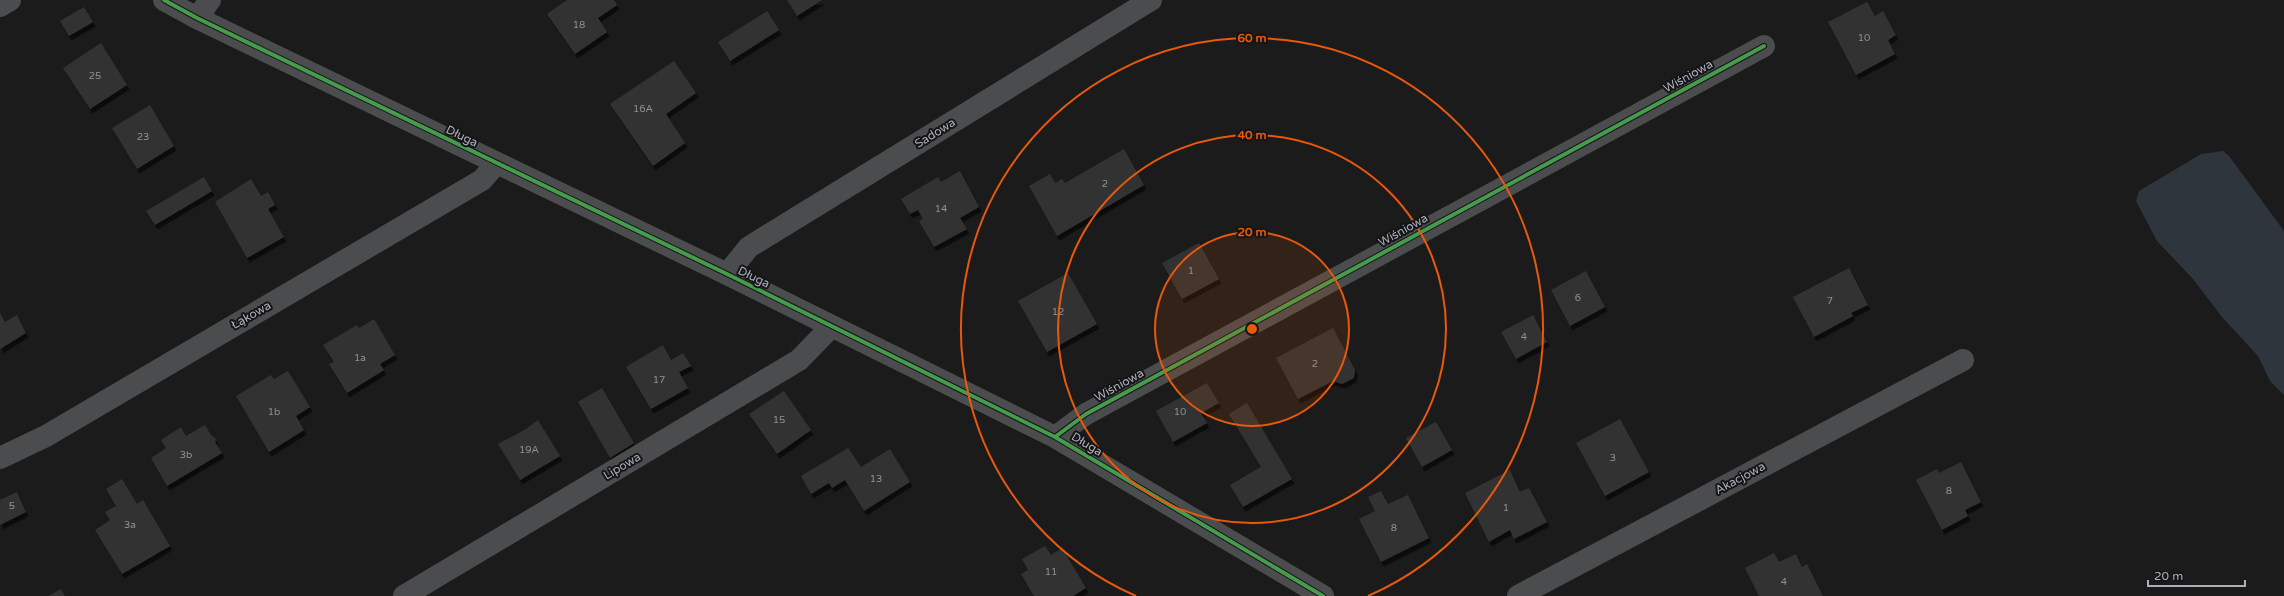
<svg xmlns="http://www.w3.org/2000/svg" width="2284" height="596" viewBox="0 0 2284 596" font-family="'Varela Round',sans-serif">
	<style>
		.water { fill: #2e353d }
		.building { fill: #333; filter: url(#shadow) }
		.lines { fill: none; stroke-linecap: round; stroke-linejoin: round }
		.street { stroke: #4b4c4e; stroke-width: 22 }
		.cycleway-casing { stroke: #151517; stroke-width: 6 }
		.cycleway { stroke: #469c4c; stroke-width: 4 }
		.ring { fill: none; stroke: #e8590c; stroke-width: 2 }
		.labels { text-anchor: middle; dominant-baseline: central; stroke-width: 4; stroke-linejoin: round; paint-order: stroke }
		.number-label { font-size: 10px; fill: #8e9199 }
		.street-label { font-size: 12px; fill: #adb0bb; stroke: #151517 }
		.centre { fill: #e8590c; stroke: #151517; stroke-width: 2 }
		.ring-label { font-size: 12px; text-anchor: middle; font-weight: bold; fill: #e8590c; stroke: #151517; stroke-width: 4; stroke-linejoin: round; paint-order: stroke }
	</style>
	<defs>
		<filter id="shadow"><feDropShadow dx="2.5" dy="4.5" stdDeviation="0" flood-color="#0009"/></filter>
	</defs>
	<rect width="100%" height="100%" fill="#1b1b1b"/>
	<path class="water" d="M2223 151 2229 156 2284 231V395L2270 381 2258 356 2222 317 2193 279 2157 241 2136 201 2139 191 2201 154Z"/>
	<path class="building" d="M567 0H614L617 5 598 18 607 32 575 54 547 14Z
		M787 0H822L797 16Z
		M1867 2 1875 16 1883 11 1896 35 1888 40 1895 54 1856 75 1828 22Z
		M84 7 93 22 69 36 60 21Z
		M767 11 779 30 730 61 718 42Z
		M101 43 127 85 90 109 63 68Z
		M674 61 696 93 666 114 685 143 653 166 610 104Z
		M150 105 174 146 137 169 112 128Z
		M1124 149 1144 185 1057 236 1029 186 1050 174 1055 183 1062 179 1065 183Z
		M960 171 979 207 960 218 967 229 934 247 919 221 923 219 918 210 910 214 901 199 938 177 941 182Z
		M204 177 212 191 155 225 146 211Z
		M251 179 261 196 268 192 275 205 268 209 284 237 247 258 215 202Z
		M1199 243 1219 279 1182 299 1162 263Z
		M1849 268 1868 305 1851 313 1853 316 1814 337 1793 297Z
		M1586 271 1605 307 1570 326 1551 290Z
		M1068 273 1097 324 1047 352 1018 301Z
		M0 313 5 322 17 315 26 333 0 349Z
		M1533 315 1547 342 1516 359 1501 332Z
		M374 319 395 355 380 364 384 370 347 393 329 364 334 362 323 345 357 325 359 328Z
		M1333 328 1355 370 1354 378 1342 384 1333 381 1298 399 1276 358Z
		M663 345 671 360 683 353 691 366 679 372 688 388 651 409 626 367Z
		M288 371 310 407 296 416 304 430 269 452 236 396 271 375 274 379Z
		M1207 383 1219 403 1201 413 1207 423 1173 442 1156 411Z
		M602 388 634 443 610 458 578 402Z
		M784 391 811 430 777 454 749 414Z
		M1247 403 1292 479 1243 507 1230 485 1261 467 1229 414Z
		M1620 419 1649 472 1605 496 1576 443Z
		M538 420 560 456 520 480 498 444 526 429Z
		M1436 422 1452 450 1422 467 1406 438Z
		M205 425 211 435 216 439 215 442 222 453 167 486 151 458 166 448 161 440 181 427 186 436Z
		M848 448 861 467 890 449 910 482 864 511 845 480 832 488 829 483 811 494 801 476Z
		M1961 462 1981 502 1965 510 1968 516 1942 530 1916 480 1937 469 1939 473Z
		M1510 470 1520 492 1529 488 1547 522 1514 539 1510 530 1489 542 1465 493Z
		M122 479 137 504 143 500 170 546 122 574 95 530 110 520 105 512 116 506 106 489Z
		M1381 491 1388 504 1408 495 1429 538 1381 562 1359 519 1375 511 1368 497Z
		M17 492 26 512 0 525V500Z
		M1045 546 1051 555 1062 548 1086 588 1073 596H1034L1021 574 1028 570 1022 559Z
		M1774 553 1779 562 1796 554 1802 567 1807 564 1823 596H1759L1745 568Z
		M61 589 65 596H48Z"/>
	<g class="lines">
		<path class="street" d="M164 0 197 18 727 274 1055 437 1323 596
			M0 6 10 0
			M197 18 210 0
			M727 274 749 247 1151 0
			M1055 437 1086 414 1764 46
			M0 458 46 436 482 180 496 164
			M404 596 799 360 832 326
			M1518 596 1963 360"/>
		<defs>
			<path id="cycleway" d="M164 0 197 18 727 274 1055 437 1323 596
				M1055 437 1086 414 1764 46"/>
		</defs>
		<use href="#cycleway" class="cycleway-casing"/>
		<use href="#cycleway" class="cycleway"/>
	</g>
	<circle cx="1252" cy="329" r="97" fill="#e8590c" fill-opacity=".12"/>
	<g class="ring">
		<circle cx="1252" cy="329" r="97"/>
		<circle cx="1252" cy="329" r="194"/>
		<path d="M1136 596A291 291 0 1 1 1368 596"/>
	</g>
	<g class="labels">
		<g class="number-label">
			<text x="579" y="25">18</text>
			<text x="1864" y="38">10</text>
			<text x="95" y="76">25</text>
			<text x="643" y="109">16A</text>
			<text x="143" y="137">23</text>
			<text x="1105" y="184">2</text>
			<text x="941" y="209">14</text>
			<text x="1191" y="271">1</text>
			<text x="1578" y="298">6</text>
			<text x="1830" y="301">7</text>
			<text x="1058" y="312">12</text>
			<text x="1524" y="337">4</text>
			<text x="360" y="358">1a</text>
			<text x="1315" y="364">2</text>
			<text x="659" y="380">17</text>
			<text x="274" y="412">1b</text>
			<text x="1180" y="412">10</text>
			<text x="779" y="420">15</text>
			<text x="529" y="450">19A</text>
			<text x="186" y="455">3b</text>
			<text x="1613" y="458">3</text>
			<text x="876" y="479">13</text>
			<text x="1949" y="491">8</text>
			<text x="12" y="506">5</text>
			<text x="1506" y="508">1</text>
			<text x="130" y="525">3a</text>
			<text x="1394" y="528">8</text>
			<text x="1051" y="572">11</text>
			<text x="1784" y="582">4</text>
		</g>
		<g class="street-label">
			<text transform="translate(1688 76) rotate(-29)">Wiśniowa</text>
			<text transform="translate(935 133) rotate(-32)">Sadowa</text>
			<text transform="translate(462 136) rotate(26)">Długa</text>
			<text transform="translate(1403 230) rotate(-29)">Wiśniowa</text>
			<text transform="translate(754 277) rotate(26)">Długa</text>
			<text transform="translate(251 315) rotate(-30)">Łąkowa</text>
			<text transform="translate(1119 385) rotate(-29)">Wiśniowa</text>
			<text transform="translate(1087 444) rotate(31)">Długa</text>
			<text transform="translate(622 466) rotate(-31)">Lipowa</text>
			<text transform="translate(1740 478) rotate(-28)">Akacjowa</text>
		</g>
	</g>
	<circle cx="1252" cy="329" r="6" class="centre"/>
	<g class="ring-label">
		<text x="1252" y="42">60 m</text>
		<text x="1252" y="139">40 m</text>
		<text x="1252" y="236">20 m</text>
	</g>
	<path d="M2148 580v6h97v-6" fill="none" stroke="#adb0bb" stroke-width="2"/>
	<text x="2154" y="580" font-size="12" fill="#adb0bb" stroke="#151517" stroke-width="3" paint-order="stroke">20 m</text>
</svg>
